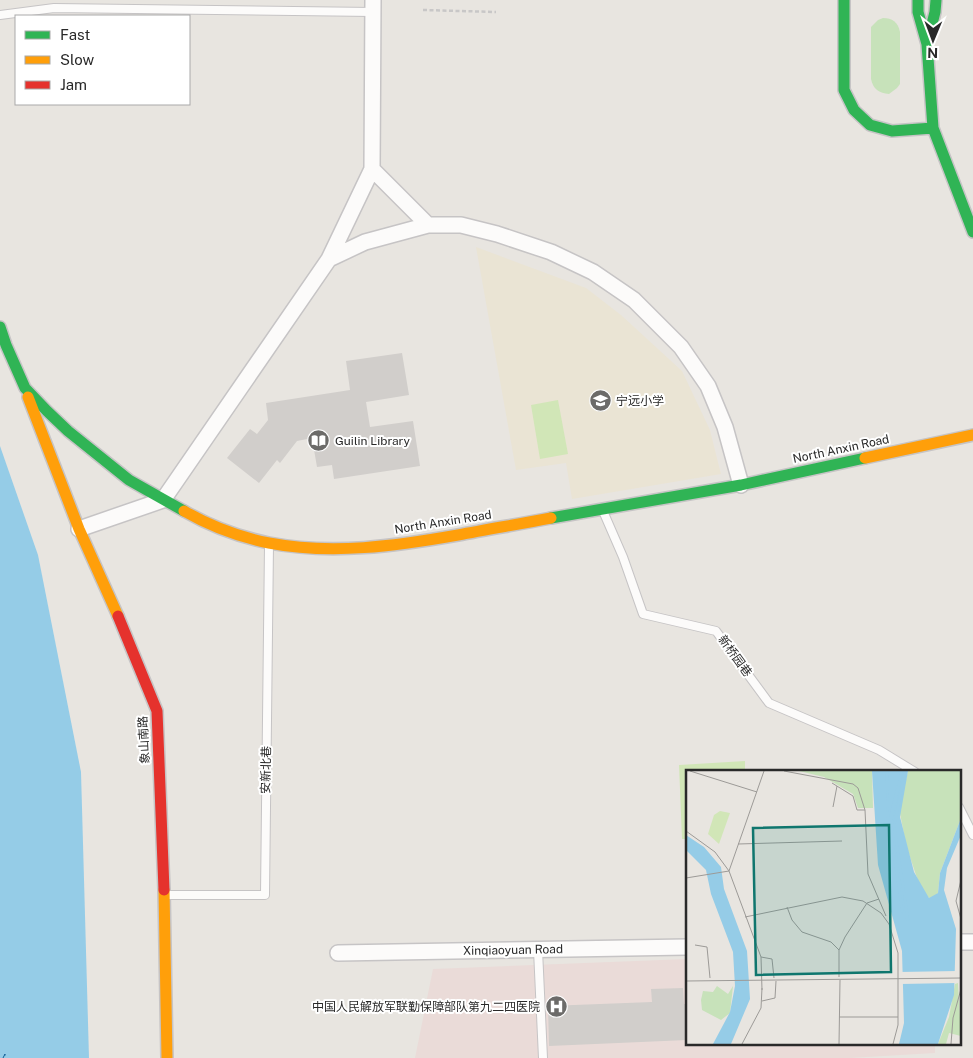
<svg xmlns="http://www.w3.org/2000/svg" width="973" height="1058" viewBox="0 0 973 1058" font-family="'Public Sans','Noto Sans SC',sans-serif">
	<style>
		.education { fill: #eae4d4 }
		.medical { fill: #eadbd8 }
		.green { fill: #c7e2ba }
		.pitch { fill: #d1e6b7 }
		.water { fill: #95cce7 }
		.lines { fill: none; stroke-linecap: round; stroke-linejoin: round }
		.ferry { stroke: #125e95; stroke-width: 1; stroke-dasharray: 6 5; stroke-linecap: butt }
		.building { fill: #d1cecb }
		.lane-casing { stroke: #c6c4c5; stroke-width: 10 }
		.street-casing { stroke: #c6c4c5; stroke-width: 18 }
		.fast-casing { stroke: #c6c4c5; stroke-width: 14 }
		.slow-casing { stroke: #c6c4c5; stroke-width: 14 }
		.jam-casing { stroke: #c6c4c5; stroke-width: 14 }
		.path { stroke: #c8c7c7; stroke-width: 2.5; stroke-dasharray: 4 2.5; stroke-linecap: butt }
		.lane { stroke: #fcfbfa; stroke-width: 8 }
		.street { stroke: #fcfbfa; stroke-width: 15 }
		.fast { stroke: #30b455; stroke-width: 11 }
		.slow { stroke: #ff9f0a; stroke-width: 11 }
		.jam { stroke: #e5322d; stroke-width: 11 }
		.labels { text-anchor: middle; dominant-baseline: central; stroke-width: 4; stroke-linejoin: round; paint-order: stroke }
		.poi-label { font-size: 12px; fill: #292929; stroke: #fff; text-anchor: start }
		.street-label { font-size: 12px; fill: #292929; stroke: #fff }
		.inset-river { fill: none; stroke: #95cce7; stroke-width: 2.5 }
		.inset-road { fill: none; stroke: #9c9a97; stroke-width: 1 }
		.view { fill: #0f766e; fill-opacity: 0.15; stroke: #0f766e; stroke-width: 2.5 }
		.inset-edge { fill: none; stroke: #292929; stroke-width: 2.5 }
	</style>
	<rect width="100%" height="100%" fill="#e8e5e0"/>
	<path class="education" d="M476 247 586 288 621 315 682 371 710 430 721 474 572 499 566 463 516 470Z"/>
	<path class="medical" d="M687 959V1044H935V1053L850 1058H415L433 969Z"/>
	<path class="green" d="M883 18C892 18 898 22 900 32V84L897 88 889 94C879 93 873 89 871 79V27L878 20Z"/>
	<path class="pitch" d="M558 400 568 454 540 459 531 405Z
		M745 761V772H687V839H682L679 765Z"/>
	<path class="water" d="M0 446 38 555 81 772 89 1058H0Z"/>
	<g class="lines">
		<path class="ferry" d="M3 1058 5 1054V1058"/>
	</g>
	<path class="building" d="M402 353 409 395 366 402 370 427 413 421 420 466 334 479 332 465 317 467 312 438 297 441 280 463 277 460 259 483 227 458 250 429 257 434 268 420 266 403 350 390 346 361Z
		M683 988 684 1004H687V1040L549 1046 548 1006 652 1002 651 989Z"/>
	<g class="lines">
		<defs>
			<path id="lane" d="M0 15 54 8 373 12
				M603 511 623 557 643 614 716 631 769 703 879 750 915 772
				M959 807 973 835
				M164 895H265L269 545
				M538 950 543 1058"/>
			<path id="street" d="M372 169 428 225H461L497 234 551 252 593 272 634 300 681 347 708 386 725 427 741 485
				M329 259 365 242 428 225
				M79 529 163 500 329 259 372 169 373 0
				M959 942H973
				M338 953 687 947"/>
			<path id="fast" d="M844 0V90L854 110 870 125 892 131 933 128
				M918 0V12L927 44 933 128 973 232
				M927 44 935 12 936 0
				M0 327 6 345 25 388 47 411 68 431 129 480 184 511
				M551 518 741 485 865 458"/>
			<path id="slow" d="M28 397 79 529 118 616
				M865 458 973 435
				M184 511C210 526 239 537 269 543 332 555 396 546 458 535 489 529 520 524 551 518
				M164 890 167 1058"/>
			<path id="jam" d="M118 616 157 711 164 890"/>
		</defs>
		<use href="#lane" class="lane-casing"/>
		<use href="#street" class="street-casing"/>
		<use href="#fast" class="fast-casing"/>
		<use href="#slow" class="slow-casing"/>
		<use href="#jam" class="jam-casing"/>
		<path class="path" d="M423 10 496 12"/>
		<use href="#lane" class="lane"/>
		<use href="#street" class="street"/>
		<use href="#fast" class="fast"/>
		<use href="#slow" class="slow"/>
		<use href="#jam" class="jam"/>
	</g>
	<defs>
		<symbol id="school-disc" viewBox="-11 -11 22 22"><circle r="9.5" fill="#6c6b69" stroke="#fff"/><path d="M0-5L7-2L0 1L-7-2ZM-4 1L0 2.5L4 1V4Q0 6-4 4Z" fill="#fff"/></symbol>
		<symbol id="library-disc" viewBox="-11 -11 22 22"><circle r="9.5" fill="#6c6b69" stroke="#fff"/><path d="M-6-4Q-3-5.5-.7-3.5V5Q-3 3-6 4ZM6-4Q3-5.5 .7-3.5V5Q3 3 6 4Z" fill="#fff"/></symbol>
		<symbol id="hospital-disc" viewBox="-11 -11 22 22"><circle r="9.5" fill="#6c6b69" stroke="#fff"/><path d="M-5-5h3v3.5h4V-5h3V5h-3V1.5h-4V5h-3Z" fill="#fff"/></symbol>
	</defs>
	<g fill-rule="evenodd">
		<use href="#school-disc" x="588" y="388" width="25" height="25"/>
		<use href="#library-disc" x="306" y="428" width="25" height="25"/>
		<use href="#hospital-disc" x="544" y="994" width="25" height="25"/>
	</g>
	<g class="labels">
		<g class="poi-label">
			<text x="616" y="401">宁远小学</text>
			<text x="335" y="441">Guilin Library</text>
			<text x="540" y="1007" text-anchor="end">中国人民解放军联勤保障部队第九二四医院</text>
		</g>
		<g class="street-label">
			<text transform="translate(841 449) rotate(-12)">North Anxin Road</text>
			<text transform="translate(443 522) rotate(-9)">North Anxin Road</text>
			<text transform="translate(735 656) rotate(54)">新桥园巷</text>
			<text transform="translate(144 740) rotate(-93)">象山南路</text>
			<text transform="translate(266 770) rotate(-89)">安新北巷</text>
			<text transform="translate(513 950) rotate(-1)">Xinqiaoyuan Road</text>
		</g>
	</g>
	<g transform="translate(686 770)">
		<rect width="275" height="275" fill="#e8e5e0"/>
		<path d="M113 1H186L187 38H172L167 24 138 7ZM222 1H275V48L254 103 252 123 248 128H243L234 117 220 75 213 38ZM272 213 275 266 263 263 260 274H252L263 247 269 214ZM31 216 42 224 47 216 44 243 35 250 16 240 15 230 17 221 27 222Z" fill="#c7e2ba"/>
		<path d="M34 41 44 43 33 74 22 64 28 45Z" fill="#d1e6b7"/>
		<path d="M186 1H222L214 47 228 102 243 128 252 123 254 103 275 48V65L261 98 258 120 270 159 268 225 252 274H213L218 253 216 181 192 95ZM0 65 18 77 35 97 38 119 61 181 64 229 45 274H27L44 242 49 216 47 182 25 124 20 100 0 80Z" fill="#95cce7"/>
		<path d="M271 201V213L214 214 213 202Z" fill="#e8e5e0"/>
		<path class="inset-river" d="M201 1 202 56 212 16M216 1 204 56 216 140 222 150 208 56 219 1"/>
		<path class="inset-road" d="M4 1 71 22M98 1 167 14 172 18 179 40 182 104 200 146M146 13 167 26 171 40H179M147 37 151 16M0 61 29 82 43 101M52 74 156 71M0 108 43 101M275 110 270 131 275 149M101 137 106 150 116 162 145 172 153 180M59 147 156 127 177 131 195 143 203 154 212 183V255L207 274M9 175 21 177 24 208M75 187 86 189 88 208M153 207V180L159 167 181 133 193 129M0 211 275 208M76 220 75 187 43 101 78 1M76 231 89 228 90 211M153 247H212M56 274 75 238 76 218M153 274 154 210M265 274 267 248 275 219V179"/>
		<path class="view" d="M203 55 205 202 70 205 67 58Z"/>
		<rect width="275" height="275" class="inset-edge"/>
	</g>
	<rect x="15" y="15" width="175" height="90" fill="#ffffff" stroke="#a9a9a9"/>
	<rect x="25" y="31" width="25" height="8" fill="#30b455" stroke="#a9a9a9"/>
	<text x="60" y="40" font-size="15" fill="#292929">Fast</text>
	<rect x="25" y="56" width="25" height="8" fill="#ff9f0a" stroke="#a9a9a9"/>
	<text x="60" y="65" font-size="15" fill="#292929">Slow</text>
	<rect x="25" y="81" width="25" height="8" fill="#e5322d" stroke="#a9a9a9"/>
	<text x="60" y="90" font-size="15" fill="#292929">Jam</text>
	<g transform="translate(933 40) rotate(181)" stroke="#ffffff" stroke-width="4" paint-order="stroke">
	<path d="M0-4L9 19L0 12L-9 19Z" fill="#292929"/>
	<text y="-8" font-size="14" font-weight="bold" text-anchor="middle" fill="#292929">N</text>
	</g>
</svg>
